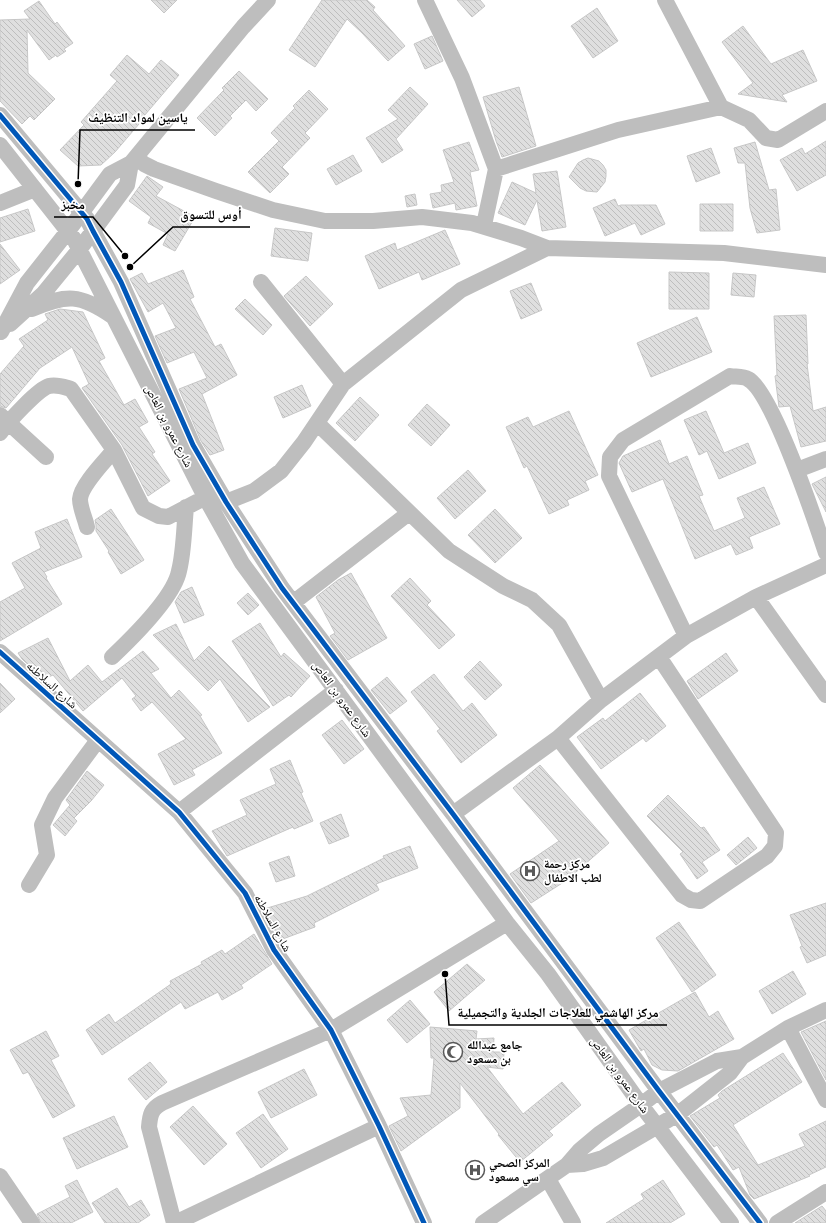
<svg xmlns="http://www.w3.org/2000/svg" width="826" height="1223" viewBox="0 0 826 1223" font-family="'DM Sans','Noto Naskh Arabic',sans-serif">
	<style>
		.building { fill: url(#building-back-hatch); stroke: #c7c7c7 }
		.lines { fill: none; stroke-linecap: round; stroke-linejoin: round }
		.minor { stroke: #bebebe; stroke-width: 16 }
		.cycleway-casing { stroke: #fff; stroke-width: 8 }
		.cycleway { stroke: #0057b8; stroke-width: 5 }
		.labels { text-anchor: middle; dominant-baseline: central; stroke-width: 3.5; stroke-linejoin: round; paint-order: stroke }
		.street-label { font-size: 12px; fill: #000; stroke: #fff }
		.poi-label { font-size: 12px; font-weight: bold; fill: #000; stroke: #fff; text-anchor: start }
		.leader { fill: none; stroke: #000; stroke-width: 1.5 }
		.callout-dot { fill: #000; stroke: #fff; stroke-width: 1.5 }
		.callout-label { font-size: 13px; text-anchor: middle; font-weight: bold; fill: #000; stroke: #fff; stroke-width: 3.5; stroke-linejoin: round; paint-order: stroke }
	</style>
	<defs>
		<pattern id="building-back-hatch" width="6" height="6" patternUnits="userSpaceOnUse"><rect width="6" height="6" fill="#dfdfdf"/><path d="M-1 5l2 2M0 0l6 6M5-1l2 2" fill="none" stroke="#bebebe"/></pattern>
	</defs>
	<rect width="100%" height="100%" fill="#fff"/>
	<path class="building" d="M151 0H177L164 13Z
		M322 0H367L375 7 373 10 405 46 388 61 362 33 347 19 315 67 289 50Z
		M457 0H480L485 6 472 17Z
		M39 1 55 24 57 22 73 43 64 49 66 51 57 57 56 55 49 60 27 30 28 73 55 99 34 120 30 116 22 124 0 101V20L30 19 24 11Z
		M597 8 618 41 593 58 571 26Z
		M743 26 771 64 803 50 817 81 782 95 787 102 738 94 753 83 722 42Z
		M432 36 443 61 425 69 414 44Z
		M127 55 149 74 161 60 179 75 144 116 145 117 115 152 101 165 78 166 60 150 84 125 81 122 117 81 110 75Z
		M239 71 268 99 256 111 246 100 230 116 232 118 215 136 197 118 224 90 222 88Z
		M410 87 428 104 396 139 403 150 382 163 366 138 398 119 388 110Z
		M519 87 536 146 502 157 496 141 483 97Z
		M309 90 328 109 305 133 310 138 282 167 289 174 270 193 248 172 279 141 271 133 295 108 293 106Z
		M826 141V175L797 191 780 160 802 148 805 154Z
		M469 142 479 170 470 172 477 206 456 210 455 203 433 208 430 194 442 192 441 185 454 182 443 150Z
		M755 142 769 190 776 189 780 230 757 233 750 208 745 163H738L734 148Z
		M711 148 720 173 696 182 687 156Z
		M353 155 362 171 336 185 327 169Z
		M588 158 599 161 603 165 606 170V176L605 182 597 192 586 191 580 188 569 177 578 163 583 160Z
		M557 171 566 227 542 231 537 200 525 225 498 213 512 182 536 193 533 174Z
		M147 176 163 187 156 196 195 217 175 251 163 245 168 234 148 223 151 217 129 201Z
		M415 194 417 205 407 207 405 196Z
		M615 199 618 206 621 205H656L665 224 641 235 635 223 605 236 593 208Z
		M700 204H733V231H700Z
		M28 209 35 231 0 242V218Z
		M275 228 312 233 308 261 271 256Z
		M445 230 460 264 422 280 419 272 379 289 365 256 395 243 397 250Z
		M0 244 20 270 0 284Z
		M183 270 194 297 190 299 215 347 221 344 237 375 202 394 224 450 210 455 201 441 179 389 207 378 194 352 167 363 155 336 176 328 163 303 148 312 130 279 142 273 148 284Z
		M669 272 709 273V309H669Z
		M733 273 756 275 754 297 731 295Z
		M306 276 333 304 310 326 284 296Z
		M531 283 542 310 521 319 510 291Z
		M245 299 272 325 263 335 235 309Z
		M60 309 83 312 105 358 99 361 124 405 135 399 148 422 139 427 155 452 152 454 170 481 148 496 122 445 82 388 89 384 72 347 40 368 6 408 0 406V374L24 346 19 339 48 320 45 314Z
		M806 315 808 364H807L813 411 826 407V441L801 447 790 406 779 407 775 376 777 375 774 316Z
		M697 317 712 352 651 377 637 343Z
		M302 385 311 406 283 418 274 397Z
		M360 397 379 415 355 441 336 423Z
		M427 404 450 425 431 446 408 425Z
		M569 411 598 475 585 481 589 490 567 500 569 505 549 514 527 466 524 468 506 427 528 417 533 427Z
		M706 411 724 453 748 443 756 463 719 479 707 451 699 455 684 420Z
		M660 440 669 464 687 456 703 495 699 496 714 531 745 518 737 498 764 487 780 524 749 537 753 548 736 555 731 544 695 559 663 479 632 492 619 463 623 456Z
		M468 470 486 491 455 519 437 498Z
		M826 477V512L812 484Z
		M111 509 144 560 121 574 108 552 109 551 96 531V525L95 520Z
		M495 509 522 538 495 563 468 535Z
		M67 519 82 557 44 572 47 577 46 578 62 604 0 641V602L25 588 12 563 41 548 35 532Z
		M351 573 387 638 348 660 330 636 335 633 316 597 338 580Z
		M410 578 431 601 427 605 455 635 439 649 391 596Z
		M192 587 204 615 184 623 175 602 181 592Z
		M248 593 259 605 248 615 237 603Z
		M260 623 281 657 284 653 310 676 291 697 289 695 273 706 232 641Z
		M176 624 194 661 209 646 270 707 248 722 220 679 208 691 153 635Z
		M48 638 70 681 88 665 102 682 143 651 159 669 151 673 171 698 179 690 202 715 200 716 222 753 192 770 195 775 174 785 158 754 186 739 152 702 141 711 132 699 136 696 122 678 83 711 53 675 44 679 22 659 18 653Z
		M726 653 738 671 698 699 687 681Z
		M480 661 502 685 485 700 464 677Z
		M434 674 463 711 472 703 497 735 461 763 437 731 440 729 411 692Z
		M387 677 407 701 390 714 371 690Z
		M0 683 15 699 0 713Z
		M640 693 666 726 646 742 643 738 601 769 577 737 603 718 605 721Z
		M342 720 364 749 344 764 322 735Z
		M290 760 303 792 301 793 313 821 294 829 293 827 227 856 212 831 247 815 240 800 276 784 270 769Z
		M540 765 609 843 567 880 531 903 510 874 559 841 513 788Z
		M87 771 104 785 91 801 74 818 77 821 65 836 53 825 70 805 66 800Z
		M668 795 701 828 704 827 720 850 702 862 708 871 697 879 680 854 683 852 647 816Z
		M341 814 349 836 329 844 320 823Z
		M748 837 757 848 736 865 727 855Z
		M410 846 418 868 376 884 379 890 314 923 315 927 280 940 264 909 307 896 384 858 383 856Z
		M289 856 295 876 276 882 269 863Z
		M826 903V955L807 963 800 947 802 946 790 915Z
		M679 922 716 975 692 992 656 938Z
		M254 934 272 964 241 985 243 988 222 1000 218 992 185 1009 181 1002 102 1055 86 1030 109 1014 115 1023 171 984 170 981 202 964 201 962 222 950 225 954Z
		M467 964 485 980 449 1011 434 992Z
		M793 971 806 994 772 1014 759 991Z
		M695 992 709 1017 718 1011 734 1039 678 1071 662 1070 652 1065 644 1049 641 1051 629 1030Z
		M410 1000 430 1024 407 1043 387 1020Z
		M826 1021V1080L801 1032Z
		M430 1027 477 1031 476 1039 494 1038 493 1052H504L503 1069 487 1067 523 1114 562 1082 581 1105 549 1131 553 1135 520 1162 498 1135 499 1134 460 1083V1108L401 1151 389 1126 408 1116 400 1098 431 1095 434 1058H431Z
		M46 1031 59 1056 51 1060 75 1106 53 1118 28 1072 23 1074 10 1050Z
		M783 1053 802 1082 733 1125 758 1165 805 1146 799 1134 826 1121V1167L809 1175 810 1176 754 1199 750 1195 739 1167 733 1170 717 1145 714 1147 690 1116 720 1098 718 1095 722 1091Z
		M150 1062 167 1082 146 1100 128 1079Z
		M304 1069 317 1095 271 1118 258 1092Z
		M193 1106 227 1144 204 1165 170 1127Z
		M263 1114 288 1149 261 1168 236 1133Z
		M114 1116 128 1147 77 1169 63 1138Z
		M77 1180 93 1212 71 1223H41L37 1214 70 1197 65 1186Z
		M663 1180 685 1214 670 1223H606L644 1199 641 1194Z
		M117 1188 129 1207 141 1200 150 1215 138 1223H105L92 1203Z
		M822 1206 826 1211V1223H795Z"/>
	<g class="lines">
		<path class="minor" d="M425 0 462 78 496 169 484 225
			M665 0 721 107 749 120 766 138 778 140 826 111
			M0 115 87 219 93 231 121 282 193 445 226 502 282 588 453 814 659 1091 760 1223
			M0 145 74 239 204 495 242 563 507 923 548 974 641 1105 731 1223
			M136 157 144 164 154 169 216 191 273 210 325 221H373L422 217 472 223 521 238 547 248
			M496 169 618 130 721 107
			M0 203 35 189
			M261 282 343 384
			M32 309C67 294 80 294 112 316
			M10 324 43 294 79 250 127 185 131 163
			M1 332 27 283 68 231 110 174 131 163 243 27 268 0
			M0 415 46 457
			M317 423 449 551 503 586 532 600 559 625 601 700
			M0 433C8 422 38 389 49 386 57 384 64 387 71 389L114 450 143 508 159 516 168 517 206 497
			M797 470 826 459
			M226 502 254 491 281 471 304 442 343 384 461 290 547 248 724 253 826 265
			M87 527C85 518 80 508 80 499 81 485 105 461 114 450
			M756 597 826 695
			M294 602 409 513
			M686 636 609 476 610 457 623 440 730 376C735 377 743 376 748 379 772 391 816 523 826 553
			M0 652 179 812 245 893 274 950 331 1030 379 1126 424 1223
			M112 657C131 639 174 597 179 571 184 551 184 528 186 507
			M558 738 682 895 691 900 700 901 767 856 775 846 776 833 659 657
			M179 812 336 690
			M453 814 558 738 601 700 686 636 756 597 826 565
			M29 885 47 855 42 825 55 798 98 740
			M788 1028 826 1100
			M567 1165 583 1164 603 1158 678 1114 730 1073 742 1057
			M0 1176 32 1223
			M548 1179 573 1223
			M174 1223 149 1127C150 1115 151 1109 162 1103L331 1030 507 923
			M175 1223 379 1126
			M483 1223 567 1165 580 1150 599 1134 641 1105 659 1091 717 1061 742 1057 788 1028 826 1010
			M777 1223 826 1192"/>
		<defs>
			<path id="cycleway" d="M0 115 87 219 93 231 121 282 193 445 226 502 282 588 453 814 659 1091 760 1223
				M0 652 179 812 245 893 274 950 331 1030 379 1126 424 1223"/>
		</defs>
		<use href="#cycleway" class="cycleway-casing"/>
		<use href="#cycleway" class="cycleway"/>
	</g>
	<defs>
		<symbol id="hospital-ring" viewBox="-11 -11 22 22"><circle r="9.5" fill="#fff" stroke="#595959" stroke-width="1.5"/><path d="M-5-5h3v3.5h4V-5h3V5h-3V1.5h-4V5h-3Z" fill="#595959"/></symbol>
		<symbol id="mosque-ring" viewBox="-11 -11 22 22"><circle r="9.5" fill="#fff" stroke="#595959" stroke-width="1.5"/><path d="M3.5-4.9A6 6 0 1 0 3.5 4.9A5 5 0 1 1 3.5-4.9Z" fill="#595959"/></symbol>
	</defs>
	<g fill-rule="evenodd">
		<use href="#hospital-ring" x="519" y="860" width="22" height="22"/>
		<use href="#mosque-ring" x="442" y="1041" width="22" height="22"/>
		<use href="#hospital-ring" x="464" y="1159" width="22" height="22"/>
	</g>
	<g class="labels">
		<g class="street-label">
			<text transform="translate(169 426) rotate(63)">شارع عمرو بن العاص</text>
			<text transform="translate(52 685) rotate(42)">شارع السلاطنه</text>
			<text transform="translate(342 699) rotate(54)">شارع عمرو بن العاص</text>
			<text transform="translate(273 923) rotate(61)">شارع السلاطنه</text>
			<text transform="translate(620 1075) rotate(54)">شارع عمرو بن العاص</text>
		</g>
		<g class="poi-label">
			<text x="544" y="864">مركز رحمة<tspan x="544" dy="14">لطب الاطفال</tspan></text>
			<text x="467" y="1045">جامع عبدالله<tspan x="467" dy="14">بن مسعود</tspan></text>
			<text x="489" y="1163">المركز الصحي<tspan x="489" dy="14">سي مسعود</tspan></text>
		</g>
	</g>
	<path class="leader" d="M78 184L80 130H195M125 256L93 217H54M130 267L173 227H250M445 974L449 1025H667"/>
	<g class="callout-dot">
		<circle cx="78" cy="184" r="4"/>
		<circle cx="125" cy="256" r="4"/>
		<circle cx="130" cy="267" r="4"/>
		<circle cx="445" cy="974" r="4"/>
	</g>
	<g class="callout-label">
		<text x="138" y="122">ياسين لمواد التنظيف</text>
		<text x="73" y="209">مخبز</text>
		<text x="211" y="219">أوس للتسوق</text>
		<text x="558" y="1017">مركز الهاشمي للعلاجات الجلدية والتجميلية</text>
	</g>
</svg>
